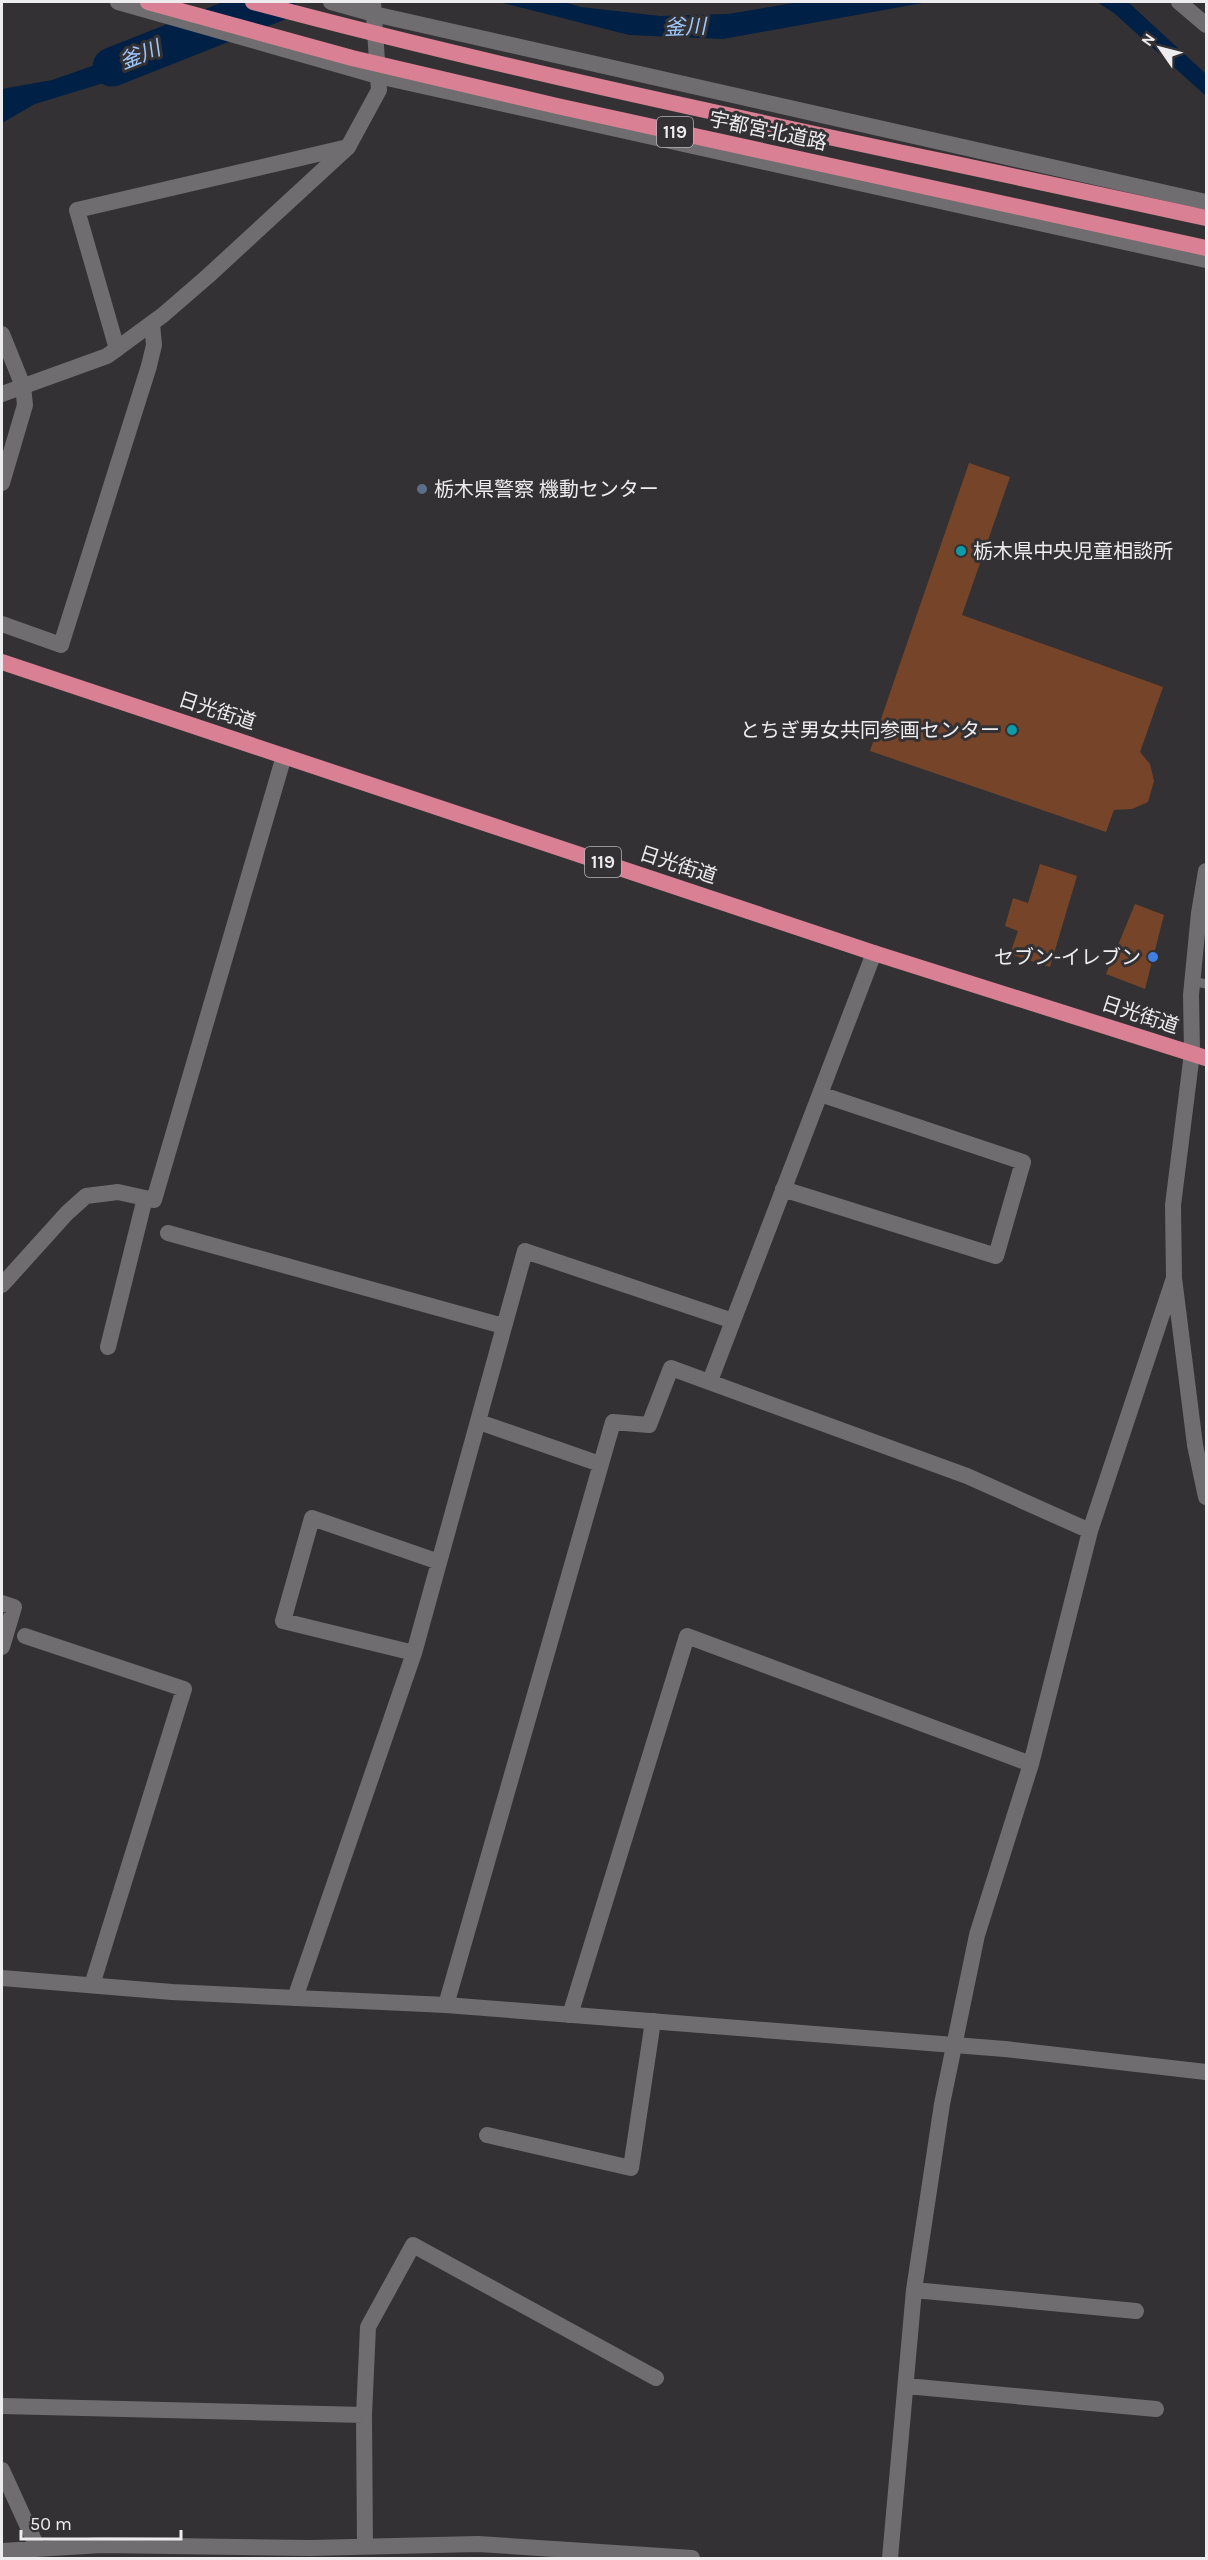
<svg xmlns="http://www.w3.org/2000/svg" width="1208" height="2560" viewBox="0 0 1208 2560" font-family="Karla,'Noto Sans JP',sans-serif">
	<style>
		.water { fill: #002045 }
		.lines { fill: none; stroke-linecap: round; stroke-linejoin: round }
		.river { stroke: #002045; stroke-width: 39 }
		.building { fill: #764529 }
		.service { stroke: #6f6d70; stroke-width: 9 }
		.minor { stroke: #6f6d70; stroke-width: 16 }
		.tertiary { stroke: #6f6d70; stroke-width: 16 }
		.trunk { stroke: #da8094; stroke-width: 16 }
		.service-dot { fill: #5c6f8a; stroke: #333133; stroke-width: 2 }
		.culture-dot { fill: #0f9aa8; stroke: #333133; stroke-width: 2 }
		.shop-dot { fill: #3f7fe0; stroke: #333133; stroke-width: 2 }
		.labels { text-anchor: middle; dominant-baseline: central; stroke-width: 6; stroke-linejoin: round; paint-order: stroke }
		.shield { fill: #333133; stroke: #b5b4b6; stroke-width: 1.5 }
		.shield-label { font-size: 18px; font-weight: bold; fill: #edecee }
		.street-label { font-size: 20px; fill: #edecee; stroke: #333133 }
		.poi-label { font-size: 20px; fill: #edecee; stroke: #333133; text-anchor: start }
		.water-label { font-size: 21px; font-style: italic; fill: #9ec8fd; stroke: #333133 }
	</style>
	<rect width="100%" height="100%" fill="#333133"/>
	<path class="water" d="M499 2H564L581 7 660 16 728 14 799 2H928L723 39 629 35Z
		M1097 2H1128L1206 74V96L1114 13Z
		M158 43 166 64 35 104 2 123V89L52 80Z"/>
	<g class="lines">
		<path class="river" d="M112 67 276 2"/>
	</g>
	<path class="building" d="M969 463 1010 477 962 615 1163 687 1140 752 1150 764 1154 781 1148 802 1132 809 1114 810 1106 832 870 751Z
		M1040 864 1077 876 1050 967 1010 954 1018 931 1005 926 1013 898 1028 903Z
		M1135 904 1164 915 1145 989 1106 974Z"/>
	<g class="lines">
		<path class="service" d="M1192 981 1206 984"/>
		<path class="minor" d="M118 2 378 76 1206 260
			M331 2 374 14 1206 202
			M2 334 23 386 25 405 2 483
			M117 349 77 210 348 147
			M2 624 61 645 149 366 154 345 152 324
			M1206 871 1199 913 1191 995 1192 1053 1173 1205 1174 1278 1195 1445 1206 1497
			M783 1189 996 1256 1023 1162 820 1094
			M168 1233 503 1326
			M2 1285 67 1213 86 1196 118 1192 154 1200 284 756
			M108 1347 145 1198
			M710 1381 874 953
			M479 1422 600 1464
			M2 1603 14 1607 2 1647
			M25 1636 184 1689 92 1985
			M414 1653 283 1621 312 1518 439 1562
			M295 1998 414 1653 525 1251 733 1321
			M446 2005 613 1422 649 1425 671 1368 967 1476 1090 1531
			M570 2015 687 1636 1031 1764
			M487 2135 631 2168 653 2021
			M914 2290 1136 2311
			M906 2386 1156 2409
			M2 2406 364 2415 368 2327 413 2245 656 2378
			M364 2415 365 2547
			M2 2470 38 2549
			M2 2551 102 2545 310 2548 478 2544 692 2558
			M890 2558 914 2290 942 2104 977 1935 1031 1764 1090 1531 1174 1278"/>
		<path class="tertiary" d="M1179 2 1206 25
			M2 394 107 356 163 315 208 276 348 147 379 90 373 2
			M2 1978 172 1992 446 2005 1005 2049 1206 2072"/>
		<path class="trunk" d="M148 2 352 58 557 106 1206 248
			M253 2C567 86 888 148 1206 218
			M2 662 874 953 1206 1058"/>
	</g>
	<circle class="service-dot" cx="422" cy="489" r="6"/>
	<g class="culture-dot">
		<circle cx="961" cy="551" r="6"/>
		<circle cx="1012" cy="730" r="6"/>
	</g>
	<circle class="shop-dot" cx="1153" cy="957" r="6"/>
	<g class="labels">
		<g class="shield">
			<rect x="657" y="117" width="36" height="30" rx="4.5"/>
			<rect x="585" y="847" width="36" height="30" rx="4.5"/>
		</g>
		<g class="shield-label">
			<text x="675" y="132">119</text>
			<text x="603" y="862">119</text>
		</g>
		<g class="street-label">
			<text transform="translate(768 131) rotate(12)">宇都宮北道路</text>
			<text transform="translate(217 711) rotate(18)">日光街道</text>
			<text transform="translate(678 865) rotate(18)">日光街道</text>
			<text transform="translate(1140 1015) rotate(18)">日光街道</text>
		</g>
		<g class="poi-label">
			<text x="434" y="489">栃木県警察 機動センター</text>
			<text x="973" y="551">栃木県中央児童相談所</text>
			<text x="1000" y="730" text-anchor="end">とちぎ男女共同参画センター</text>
			<text x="1141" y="957" text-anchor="end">セブン-イレブン</text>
		</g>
		<g class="water-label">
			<text transform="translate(685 27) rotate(-2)">釜川</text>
			<text transform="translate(140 55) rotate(-22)">釜川</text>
		</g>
	</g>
	<rect width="1208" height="2560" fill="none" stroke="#edecee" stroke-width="6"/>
	<g transform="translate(1160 48) rotate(305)" stroke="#333133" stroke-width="4.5" paint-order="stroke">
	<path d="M0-4.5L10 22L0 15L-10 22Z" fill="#edecee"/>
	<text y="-9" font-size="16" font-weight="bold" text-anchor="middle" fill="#edecee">N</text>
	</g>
	<path d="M21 2530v9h160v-9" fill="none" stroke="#edecee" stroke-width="3"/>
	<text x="30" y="2530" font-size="18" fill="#edecee" stroke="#333133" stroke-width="4.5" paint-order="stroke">50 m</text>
</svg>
